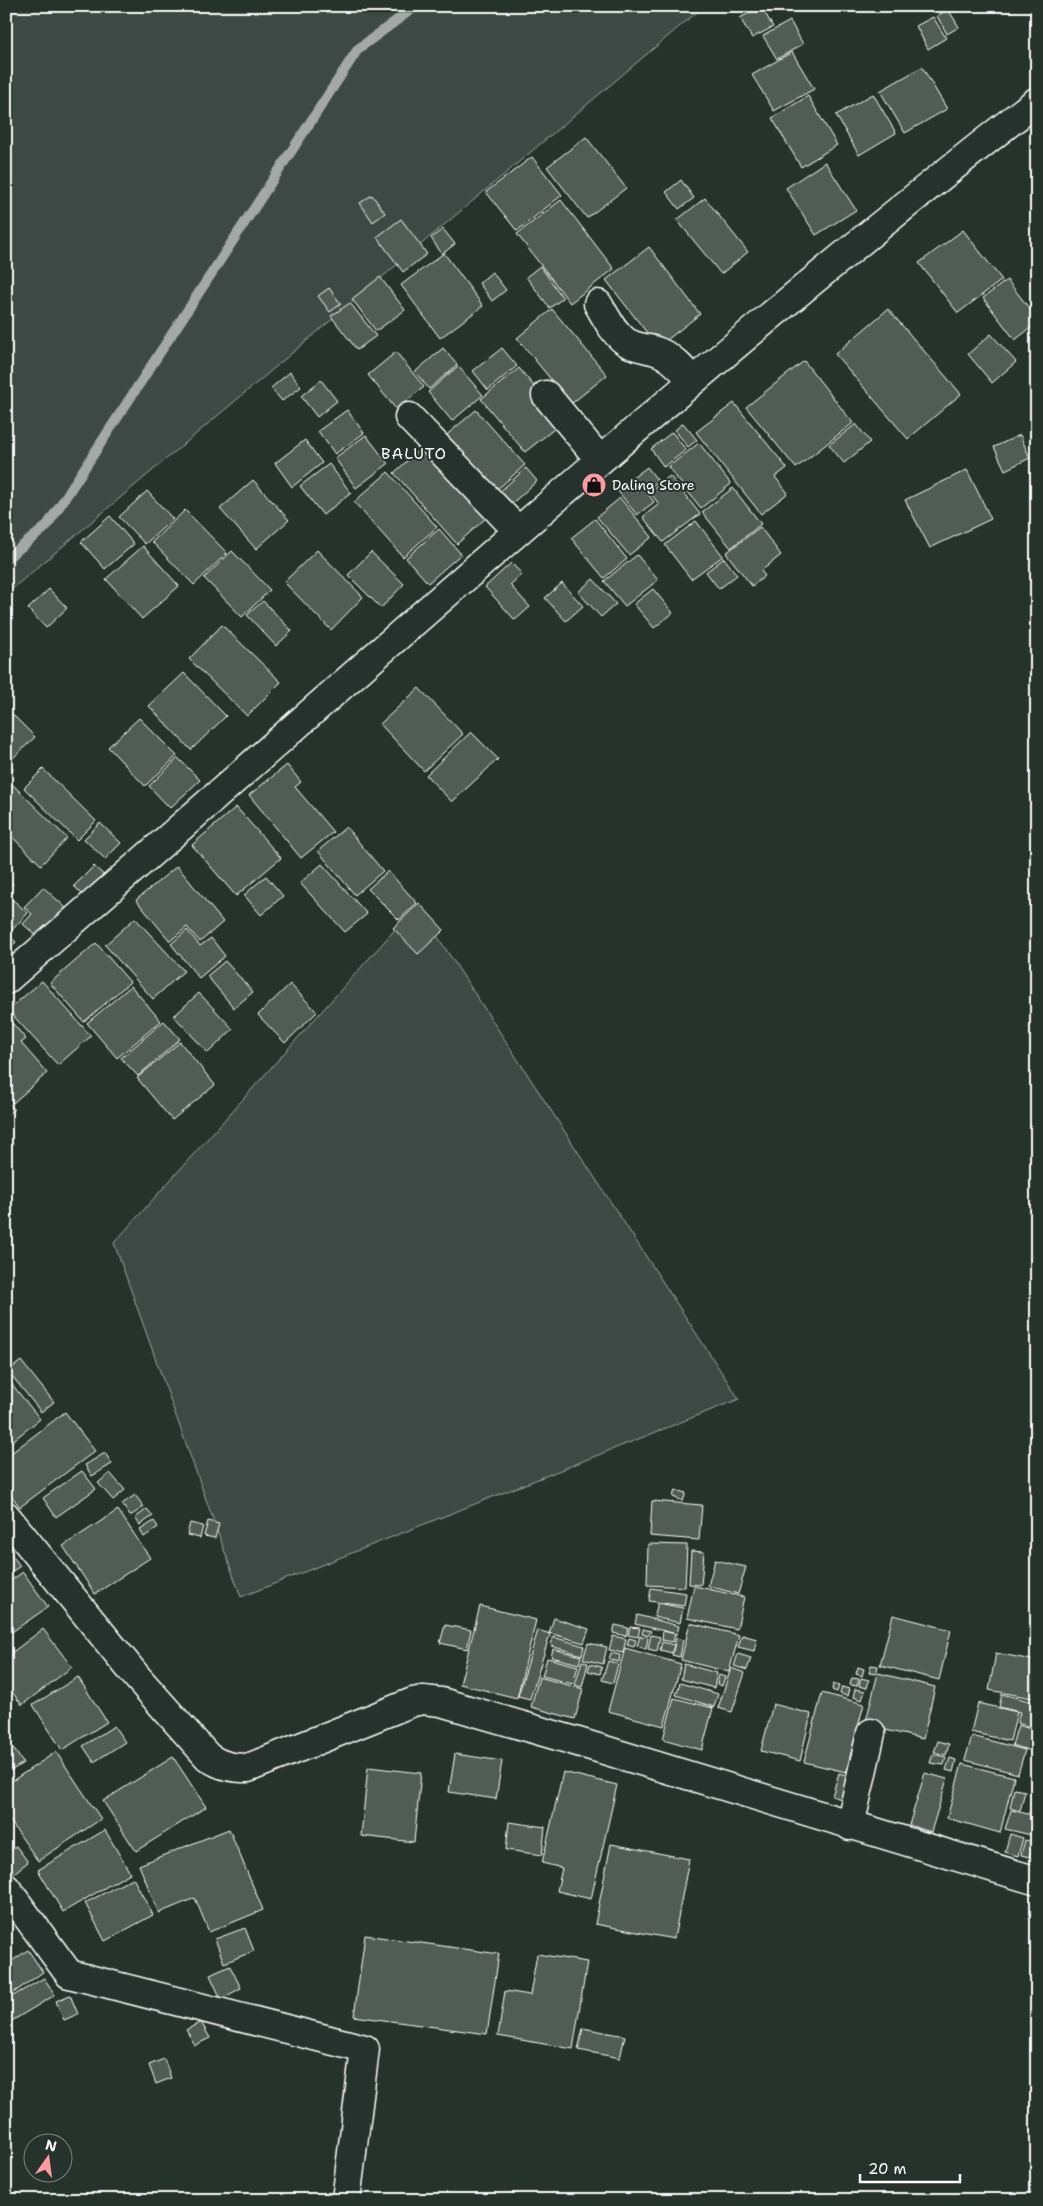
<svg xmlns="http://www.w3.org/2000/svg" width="1043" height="2206" viewBox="0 0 1043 2206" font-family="'Shantell Sans',sans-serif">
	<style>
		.green { fill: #3e4944; stroke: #9ea4a2 }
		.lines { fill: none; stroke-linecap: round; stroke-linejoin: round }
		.stream { stroke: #a4a9a7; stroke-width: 10 }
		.building { fill: #515c57; stroke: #fff }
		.minor-casing { stroke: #fff; stroke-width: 31 }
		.minor { stroke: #26332d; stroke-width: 28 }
		.labels { text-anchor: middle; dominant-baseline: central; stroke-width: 4; stroke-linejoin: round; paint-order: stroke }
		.poi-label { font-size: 14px; fill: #fff; stroke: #26332d; text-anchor: start }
		.quarter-label { font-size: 16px; letter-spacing: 1px; fill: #fff; stroke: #26332d }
	</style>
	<rect width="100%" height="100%" fill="#26332d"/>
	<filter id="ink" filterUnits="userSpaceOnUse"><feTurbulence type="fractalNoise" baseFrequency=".02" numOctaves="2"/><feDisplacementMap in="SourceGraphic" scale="10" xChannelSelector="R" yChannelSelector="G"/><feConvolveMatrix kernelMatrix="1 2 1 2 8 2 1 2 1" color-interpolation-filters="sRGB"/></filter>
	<g filter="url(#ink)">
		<path class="green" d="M6 6H704L6 594Z
			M417 905 739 1399 241 1597 114 1243Z"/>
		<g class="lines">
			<path class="stream" d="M6 559 46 527 358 49 416 6"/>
		</g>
		<path class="building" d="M656 6H668L660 11Z
			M761 6 773 27 752 38 740 18Z
			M948 9 959 27 947 34 937 16Z
			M933 17 946 38 928 49 916 26Z
			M790 21 803 44 777 59 763 36Z
			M792 52 814 89 774 111 752 75Z
			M922 67 947 109 905 133 880 91Z
			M873 94 896 133 859 155 836 115Z
			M808 96 837 145 801 167 772 118Z
			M586 137 626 188 587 218 547 167Z
			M532 157 562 195 517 231 486 192Z
			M825 162 856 210 816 235 786 188Z
			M681 180 694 198 679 209 666 192Z
			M1037 181V194L1030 187Z
			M372 195 385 213 373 222 360 203Z
			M705 198 748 252 721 274 677 220Z
			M561 200 614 269 570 303 517 234Z
			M401 219 427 254 403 272 377 237Z
			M443 229 455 244 442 254 431 238Z
			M963 230 1002 280 958 313 919 263Z
			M649 247 700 314 658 347 606 280Z
			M444 253 483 306 440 338 401 285Z
			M540 266 563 298 550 308 526 277Z
			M492 272 506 290 492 301 479 283Z
			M380 277 405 310 376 331 352 299Z
			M1007 280 1037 318V323L1015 340 983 298Z
			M329 288 341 304 330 312 318 296Z
			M350 303 376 336 357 350 331 316Z
			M552 309 607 375 571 404 517 338Z
			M888 309 961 394 908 439 835 354Z
			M991 334 1016 362 992 383 968 354Z
			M443 348 457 365 429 389 415 372Z
			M502 348 517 366 488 390 473 371Z
			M396 352 424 387 396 409 368 375Z
			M804 361 853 423 796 468 746 407Z
			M458 366 483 395 452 421 428 392Z
			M519 368 563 422 525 452 481 399Z
			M290 372 301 387 282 401 271 388Z
			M321 380 337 401 317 417 301 396Z
			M734 403 787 468 775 477 788 493 761 514 696 432Z
			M347 410 364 433 335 454 318 431Z
			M476 410 525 465 493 493 443 438Z
			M683 423 697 440 688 447 675 430Z
			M856 424 870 442 844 463 829 445Z
			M672 432 686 450 664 467 651 449Z
			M366 435 388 464 356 488 335 458Z
			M1020 435 1030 458 1005 470 994 447Z
			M305 440 322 463 292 487 275 463Z
			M699 443 731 484 701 508 668 467Z
			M422 447 486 518 457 544 394 473Z
			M329 464 351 493 323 515 300 486Z
			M647 467 658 481 646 491 654 502 637 515 617 490Z
			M526 468 537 481 508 507 497 494Z
			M967 470 991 519 930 548 905 500Z
			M388 472 437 527 403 557 354 502Z
			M670 476 700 514 663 542 643 517 659 504 649 491Z
			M253 480 289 520 256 549 220 509Z
			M733 488 761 524 731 548 702 512Z
			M147 491 173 519 145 544 119 517Z
			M620 498 652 537 629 555 597 517Z
			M185 510 227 553 194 585 152 542Z
			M110 516 134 544 105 569 81 542Z
			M595 519 627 559 604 578 571 538Z
			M696 521 723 556 691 579 665 545Z
			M760 527 781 555 761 571 765 576 752 586 726 553Z
			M439 529 461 554 428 583 406 558Z
			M143 546 179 586 142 619 106 579Z
			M317 550 363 597 331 630 284 582Z
			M232 551 270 590 242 617 204 578Z
			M371 552 404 584 381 608 348 575Z
			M637 555 658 580 625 606 604 581Z
			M724 558 737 575 719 589 706 572Z
			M511 563 522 574 510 585 530 607 515 620 485 587Z
			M593 579 616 604 601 617 578 592Z
			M562 583 583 606 566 621 545 598Z
			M49 589 67 608 46 628 28 609Z
			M653 589 673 613 654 628 634 604Z
			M263 601 292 631 276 646 247 615Z
			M222 625 281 682 247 716 189 659Z
			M184 673 226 716 191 750 149 706Z
			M419 688 463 734 424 771 380 724Z
			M6 708 35 737 11 760 6 755Z
			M139 718 177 756 145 786 108 747Z
			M471 732 498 759 452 802 426 775Z
			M178 758 200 780 170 808 149 786Z
			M6 761 14 769 6 776Z
			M287 765 301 782 295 787 333 832 301 858 249 795Z
			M43 769 96 821 77 840 24 788Z
			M8 780 67 838 41 865 6 831V783Z
			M236 807 281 858 236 896 192 845Z
			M100 823 121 843 105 859 84 839Z
			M346 827 383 871 355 895 318 851Z
			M322 864 367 914 345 932 300 883Z
			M94 866 111 882 90 902 74 886Z
			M177 866 223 922 200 942 187 927 170 941 136 900Z
			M388 871 417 903 399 920 368 889Z
			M266 876 283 896 261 915 244 895Z
			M6 878 13 884 6 891Z
			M43 887 66 908 39 938 23 924 32 914 24 907Z
			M7 895 28 913 11 931 6 927Z
			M419 903 444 930 418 954 393 928Z
			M135 918 184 971 153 999 105 945Z
			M187 930 200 946 211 938 225 956 199 978 171 944Z
			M6 933 16 942 6 952Z
			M96 943 130 982 84 1022 50 983Z
			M225 961 253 992 234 1008 207 976Z
			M42 981 91 1036 58 1065 8 1010Z
			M290 984 317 1012 285 1043 258 1015Z
			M131 986 161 1021 117 1058 87 1023Z
			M199 993 233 1029 208 1053 174 1016Z
			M7 1017 26 1039 21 1043 47 1073 13 1103 6 1095Z
			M164 1021 180 1039 138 1076 121 1058Z
			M180 1042 215 1085 172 1120 137 1078Z
			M6 1100 14 1109 6 1116Z
			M21 1361 54 1402 41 1412 8 1371Z
			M6 1377 40 1419 6 1446Z
			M65 1412 95 1451 20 1507 6 1489V1457Z
			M105 1453 112 1464 92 1476 85 1465Z
			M82 1471 96 1489 56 1517 43 1498Z
			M110 1473 125 1490 113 1500 98 1483Z
			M675 1490 686 1493 683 1501 673 1497Z
			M135 1495 144 1507 130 1516 122 1504Z
			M652 1501 702 1505 699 1540 650 1536Z
			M147 1509 153 1516 140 1525 135 1518Z
			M118 1510 150 1558 95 1594 63 1546Z
			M154 1521 158 1527 144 1537 140 1530Z
			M208 1521 219 1524 215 1538 204 1536Z
			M190 1523 203 1526 200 1538 187 1535Z
			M648 1544 687 1545 685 1587 647 1585Z
			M6 1547 20 1566 6 1576Z
			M691 1551 704 1552 701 1585 689 1584Z
			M715 1560 746 1567 738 1594 708 1586Z
			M23 1572 48 1607 6 1636V1584Z
			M694 1586 744 1597 737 1629 687 1618Z
			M651 1588 686 1593 684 1606 649 1601Z
			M658 1603 683 1608 680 1623 654 1617Z
			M480 1606 536 1620 517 1698 460 1684Z
			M637 1615 679 1626 677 1634 635 1624Z
			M893 1615 951 1630 939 1680 880 1665Z
			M554 1618 589 1629 584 1643 549 1633Z
			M690 1623 739 1635 729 1672 681 1660Z
			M445 1625 471 1630 467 1649 440 1643Z
			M615 1625 628 1628 626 1636 613 1633Z
			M630 1627 640 1628 638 1637 628 1635Z
			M43 1629 72 1667 22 1705 6 1684V1657Z
			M643 1629 651 1631 648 1636 642 1634Z
			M538 1630 550 1634 530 1699 518 1696Z
			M663 1631 675 1634 673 1642 662 1640Z
			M651 1635 660 1637 657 1651 648 1649Z
			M742 1635 757 1639 754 1651 738 1647Z
			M613 1636 626 1639 623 1653 609 1650Z
			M640 1636 648 1638 646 1649 637 1646Z
			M553 1637 584 1646 582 1655 551 1646Z
			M629 1638 636 1640 634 1647 627 1645Z
			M676 1638 683 1640 680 1657 672 1655Z
			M662 1642 674 1645 672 1653 660 1650Z
			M588 1643 607 1647 603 1664 583 1659Z
			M625 1648 681 1664 664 1726 608 1711Z
			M553 1649 581 1656 579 1664 551 1657Z
			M611 1653 620 1655 619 1662 609 1659Z
			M996 1653 1037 1661V1699L989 1690Z
			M738 1654 751 1658 747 1670 734 1666Z
			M547 1658 578 1666 573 1684 542 1676Z
			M582 1661 588 1663 582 1687 575 1685Z
			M608 1661 618 1664 613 1683 602 1680Z
			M590 1664 602 1667 600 1674 588 1671Z
			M684 1664 717 1673 714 1688 681 1679Z
			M871 1665 878 1666 876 1674 869 1673Z
			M858 1667 864 1669 862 1676 856 1674Z
			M731 1668 745 1673 732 1712 718 1708Z
			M878 1673 935 1687 923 1739 865 1725Z
			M719 1675 725 1677 722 1686 717 1684Z
			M78 1677 107 1722 62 1750 33 1705Z
			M539 1677 583 1689 575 1719 531 1707Z
			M852 1678 859 1679 857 1686 850 1685Z
			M861 1678 869 1680 867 1688 859 1686Z
			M680 1683 718 1694 714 1707 676 1695Z
			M833 1684 839 1686 837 1692 832 1690Z
			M842 1687 849 1689 847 1696 840 1694Z
			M855 1689 865 1691 862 1700 853 1697Z
			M822 1693 864 1704 846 1772 804 1762Z
			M1002 1694 1037 1703V1729L1017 1723 1020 1712 999 1707Z
			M674 1698 713 1708 702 1750 663 1739Z
			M978 1703 1017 1712 1010 1741 971 1732Z
			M773 1704 811 1714 800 1761 761 1751Z
			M6 1707 12 1716 6 1720Z
			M1018 1725 1037 1731 1031 1751 1012 1745Z
			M114 1726 125 1742 94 1762 83 1746Z
			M972 1736 1025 1750 1018 1774 965 1760Z
			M6 1737 23 1763 6 1774Z
			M938 1741 949 1744 946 1755 934 1752Z
			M56 1752 101 1819 38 1861 6 1815V1785Z
			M455 1754 502 1761 496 1799 449 1792Z
			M933 1754 946 1757 944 1765 930 1763Z
			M173 1757 206 1807 136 1851 103 1801Z
			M950 1758 956 1760 953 1772 946 1770Z
			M962 1764 1014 1777 1000 1833 947 1818Z
			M368 1767 421 1773 414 1842 361 1836Z
			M563 1772 617 1785 591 1899 557 1891 562 1868 542 1863Z
			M839 1773 855 1778 848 1801 832 1796Z
			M925 1773 947 1779 931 1832 909 1825Z
			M1014 1789 1025 1791 1020 1811 1010 1808Z
			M1034 1791H1037V1807L1030 1806Z
			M1031 1808 1037 1809 1036 1814 1029 1813Z
			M1011 1810 1036 1816 1031 1835 1005 1829Z
			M509 1822 545 1827 542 1855 506 1850Z
			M229 1829 263 1910 209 1932 195 1898 159 1913 139 1865Z
			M105 1830 130 1873 63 1912 38 1870Z
			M1010 1834 1023 1838 1018 1856 1005 1852Z
			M1025 1840 1034 1842 1029 1857 1021 1855Z
			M611 1844 689 1859 674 1939 595 1924Z
			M16 1846 28 1862 10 1876 6 1872V1854Z
			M133 1878 153 1915 105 1941 85 1903Z
			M245 1928 254 1951 224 1963 215 1939Z
			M365 1935 499 1954 487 2034 354 2016Z
			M28 1950 43 1972 6 1998V1965Z
			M537 1954 587 1962 573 2049 498 2036 505 1991 530 1995Z
			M230 1966 241 1988 221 1999 210 1975Z
			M44 1978 55 1995 10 2022 6 2016V2000Z
			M70 1995 78 2014 64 2020 56 2001Z
			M201 2022 210 2038 195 2045 186 2030Z
			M583 2028 625 2036 620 2058 578 2050Z
			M164 2059 171 2078 156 2084 149 2065Z"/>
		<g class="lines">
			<defs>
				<path id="minor" d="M598 304C606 317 612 331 625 341 636 349 649 347 661 353 674 359 684 371 693 381
					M546 395 600 460
					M409 417 518 531
					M6 980C347 684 680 378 1037 101
					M6 1516 137 1677 208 1757C221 1766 232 1768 248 1768L413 1702 423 1700 441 1702 568 1739 1037 1881
					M850 1826 871 1733
					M6 1888 69 1974 365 2049 346 2200"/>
			</defs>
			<use href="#minor" class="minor-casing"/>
			<use href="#minor" class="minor"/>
		</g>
	</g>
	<defs>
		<symbol id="shop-disc" viewBox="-11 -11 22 22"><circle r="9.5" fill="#ff9aa2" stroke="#26332d"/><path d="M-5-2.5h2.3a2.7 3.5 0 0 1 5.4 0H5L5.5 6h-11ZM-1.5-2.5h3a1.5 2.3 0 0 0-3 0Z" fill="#111"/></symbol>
	</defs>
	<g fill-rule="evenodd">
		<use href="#shop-disc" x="580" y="471" width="28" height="28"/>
	</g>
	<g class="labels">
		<g class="poi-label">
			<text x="612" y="485">Daling Store</text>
		</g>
		<g class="quarter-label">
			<text x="414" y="453">BALUTO</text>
		</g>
	</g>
	<rect width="1043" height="2206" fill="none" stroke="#26332d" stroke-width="25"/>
	<rect x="12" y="12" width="1018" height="2181" fill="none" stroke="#fff" stroke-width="2" filter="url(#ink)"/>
	<g transform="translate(48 2158) rotate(14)"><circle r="24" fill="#26332d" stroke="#7d8581"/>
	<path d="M0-4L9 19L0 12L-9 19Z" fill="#ff9aa2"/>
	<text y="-8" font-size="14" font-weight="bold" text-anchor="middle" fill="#ffffff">N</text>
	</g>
	<path d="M860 2174v8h100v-8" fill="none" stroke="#ffffff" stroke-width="2.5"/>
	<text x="868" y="2174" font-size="15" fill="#ffffff" stroke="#26332d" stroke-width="4" paint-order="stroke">20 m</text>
</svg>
